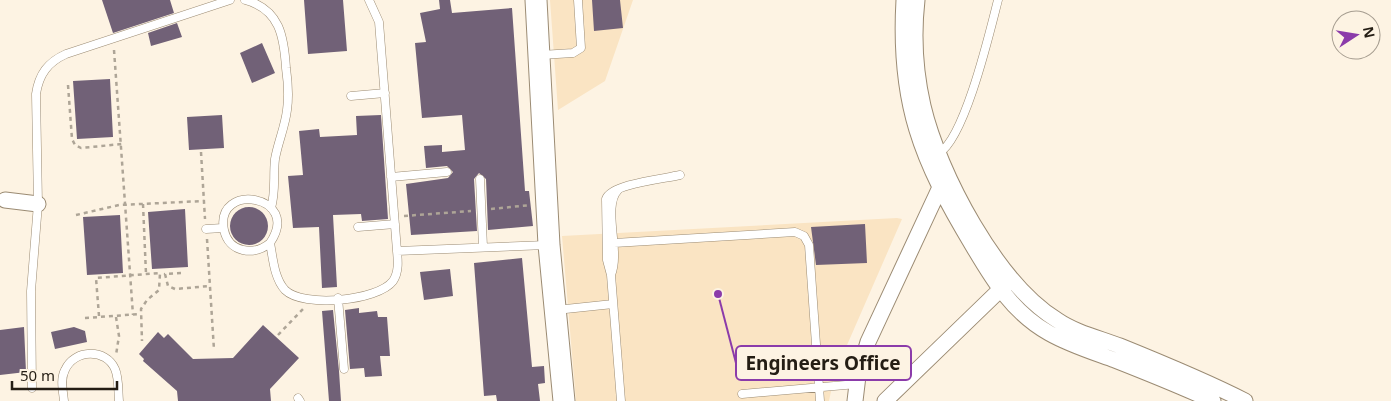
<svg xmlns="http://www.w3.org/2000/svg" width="1391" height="401" viewBox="0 0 1391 401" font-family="'Noto Sans',sans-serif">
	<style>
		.built { fill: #fae4c3 }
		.building { fill: #716177 }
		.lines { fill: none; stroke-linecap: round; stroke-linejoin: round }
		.lane-casing { stroke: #9b8b73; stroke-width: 9 }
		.street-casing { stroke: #9b8b73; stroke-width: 17 }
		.secondary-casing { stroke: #9b8b73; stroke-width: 23 }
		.path { stroke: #aea597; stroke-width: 2.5; stroke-dasharray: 4 4; stroke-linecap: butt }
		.lane { stroke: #fff; stroke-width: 8 }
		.street { stroke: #fff; stroke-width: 15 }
		.secondary { stroke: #fff; stroke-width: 21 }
		.leader { fill: none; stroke: #8b3baa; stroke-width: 2 }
		.callout-dot { fill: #8b3baa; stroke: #fdf3e3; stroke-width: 2 }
		.callout { fill: #fdf3e3; stroke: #8b3baa; stroke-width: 2 }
		.callout-label { font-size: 19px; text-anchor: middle; font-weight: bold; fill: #241d14 }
	</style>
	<rect width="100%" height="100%" fill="#fdf3e3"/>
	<path class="built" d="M550 0H633L605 81 558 110Z
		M897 218 902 219 844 352 834 377 829 401H576L562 236Z"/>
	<path class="building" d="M102 0H170L174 13 113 33Z
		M304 0H343L347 51 308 54Z
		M439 0H450L452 13 512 8 525 191H529L533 226 488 230 486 179 479 173 474 179 477 231 411 235 406 184 448 178 453 172 447 166 426 168 424 146 442 145V152L465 150 462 115 422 118 415 43 426 42 420 13 440 9Z
		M592 0H620L623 28 594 31Z
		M177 23 182 37 151 46 148 33Z
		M262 43 275 73 252 83 240 53Z
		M110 79 113 137 77 139 73 81Z
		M222 115 224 148 189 150 187 117Z
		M381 115 388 219 362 221 361 214 333 215 337 287 322 288 319 227 293 228 288 176 303 175 299 131 319 129 320 137 357 135 356 116Z
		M230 226a19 19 0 1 1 38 0a19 19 0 1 1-38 0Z
		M185 209 188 267 152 269 148 212Z
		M120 215 123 273 87 275 83 217Z
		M865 224 867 263 816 265 811 227Z
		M522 258 532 367 544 366 545 383 538 384 540 401H497L496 395 484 396 474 263Z
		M450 269 453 296 424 300 420 272Z
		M359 308V313L377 311 378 317H387L390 356H380L382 376 365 377 364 368 350 369 345 310Z
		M333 310 339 371 341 401H329L322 311Z
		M263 325 299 358 270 389 271 401H178L177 391 143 361 144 359 139 354 158 332 164 338 168 334 193 359 233 358Z
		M24 327 26 372 0 375V330Z
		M74 327 85 331 87 342 55 349 51 332Z"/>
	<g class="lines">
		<defs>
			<path id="lane" d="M245 0C280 9 284 37 286 68 288 82 289 96 287 110 285 127 278 142 275 159 273 176 276 191 271 208
				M541 55 573 53 581 48 578 0
				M351 96 385 93
				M939 153C965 138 990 31 998 0
				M391 177 447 172
				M480 179 483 247
				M358 227 395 224
				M206 229 223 228
				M270 243C254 256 229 253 224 230 214 181 303 195 270 243 273 258 274 278 285 290 303 308 378 301 393 281 399 272 398 261 397 251L379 22 369 0
				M614 243 795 232 804 236 809 245 820 401
				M397 251 547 245
				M611 275C621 251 602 207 618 190
				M338 298 344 369
				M556 310 613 304
				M32 388 31 291 38 204 36 94C39 74 48 62 66 54L230 0
				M742 394 857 384
				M298 398 300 401
				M64 401C63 391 60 379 65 370 74 349 106 348 115 369 119 378 118 391 119 401
				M621 401 611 275 607 260 606 199C611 184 663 179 680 175"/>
			<path id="street" d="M904 0C898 103 921 160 973 246 993 280 1013 313 1049 333 1070 345 1093 352 1115 360 1148 373 1181 386 1213 401
				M917 0C913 35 915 71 923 106 939 174 997 283 1057 320 1076 333 1099 338 1120 346 1162 363 1204 380 1245 401
				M5 200 38 204
				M855 401 858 376 868 342 942 183
				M885 401 1006 284"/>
			<path id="secondary" d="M536 0 549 245 564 401"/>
		</defs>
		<use href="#lane" class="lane-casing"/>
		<use href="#street" class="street-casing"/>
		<use href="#secondary" class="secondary-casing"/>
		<path class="path" d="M114 50 133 315
			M68 85 72 139 75 145 81 148 122 144
			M201 152 205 219
			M143 204 146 274
			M491 209 531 205
			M76 215 119 205 204 201
			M404 216 471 211
			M207 239 214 350
			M181 273 165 274 168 286 175 289 210 286
			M99 316 96 278 160 273 159 290 147 300 141 309 142 341
			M116 317 119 336 116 355
			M85 318 140 314
			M278 335 303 309"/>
		<use href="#lane" class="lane"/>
		<use href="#street" class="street"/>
		<use href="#secondary" class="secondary"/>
	</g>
	<path class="leader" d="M718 294L736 363"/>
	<circle class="callout-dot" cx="718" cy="294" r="5"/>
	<rect class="callout" x="736" y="346" width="175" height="34" rx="5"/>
	<g class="callout-label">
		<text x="823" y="370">Engineers Office</text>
	</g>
	<g transform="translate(1356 35) rotate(78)"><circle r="24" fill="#fdf3e3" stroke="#a69d90"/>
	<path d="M0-4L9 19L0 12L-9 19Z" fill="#8b3baa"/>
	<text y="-8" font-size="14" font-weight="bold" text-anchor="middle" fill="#241d14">N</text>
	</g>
	<path d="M12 381v8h105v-8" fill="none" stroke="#241d14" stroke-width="2.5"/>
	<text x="20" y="381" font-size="15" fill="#241d14" stroke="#fdf3e3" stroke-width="4" paint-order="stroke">50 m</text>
</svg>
